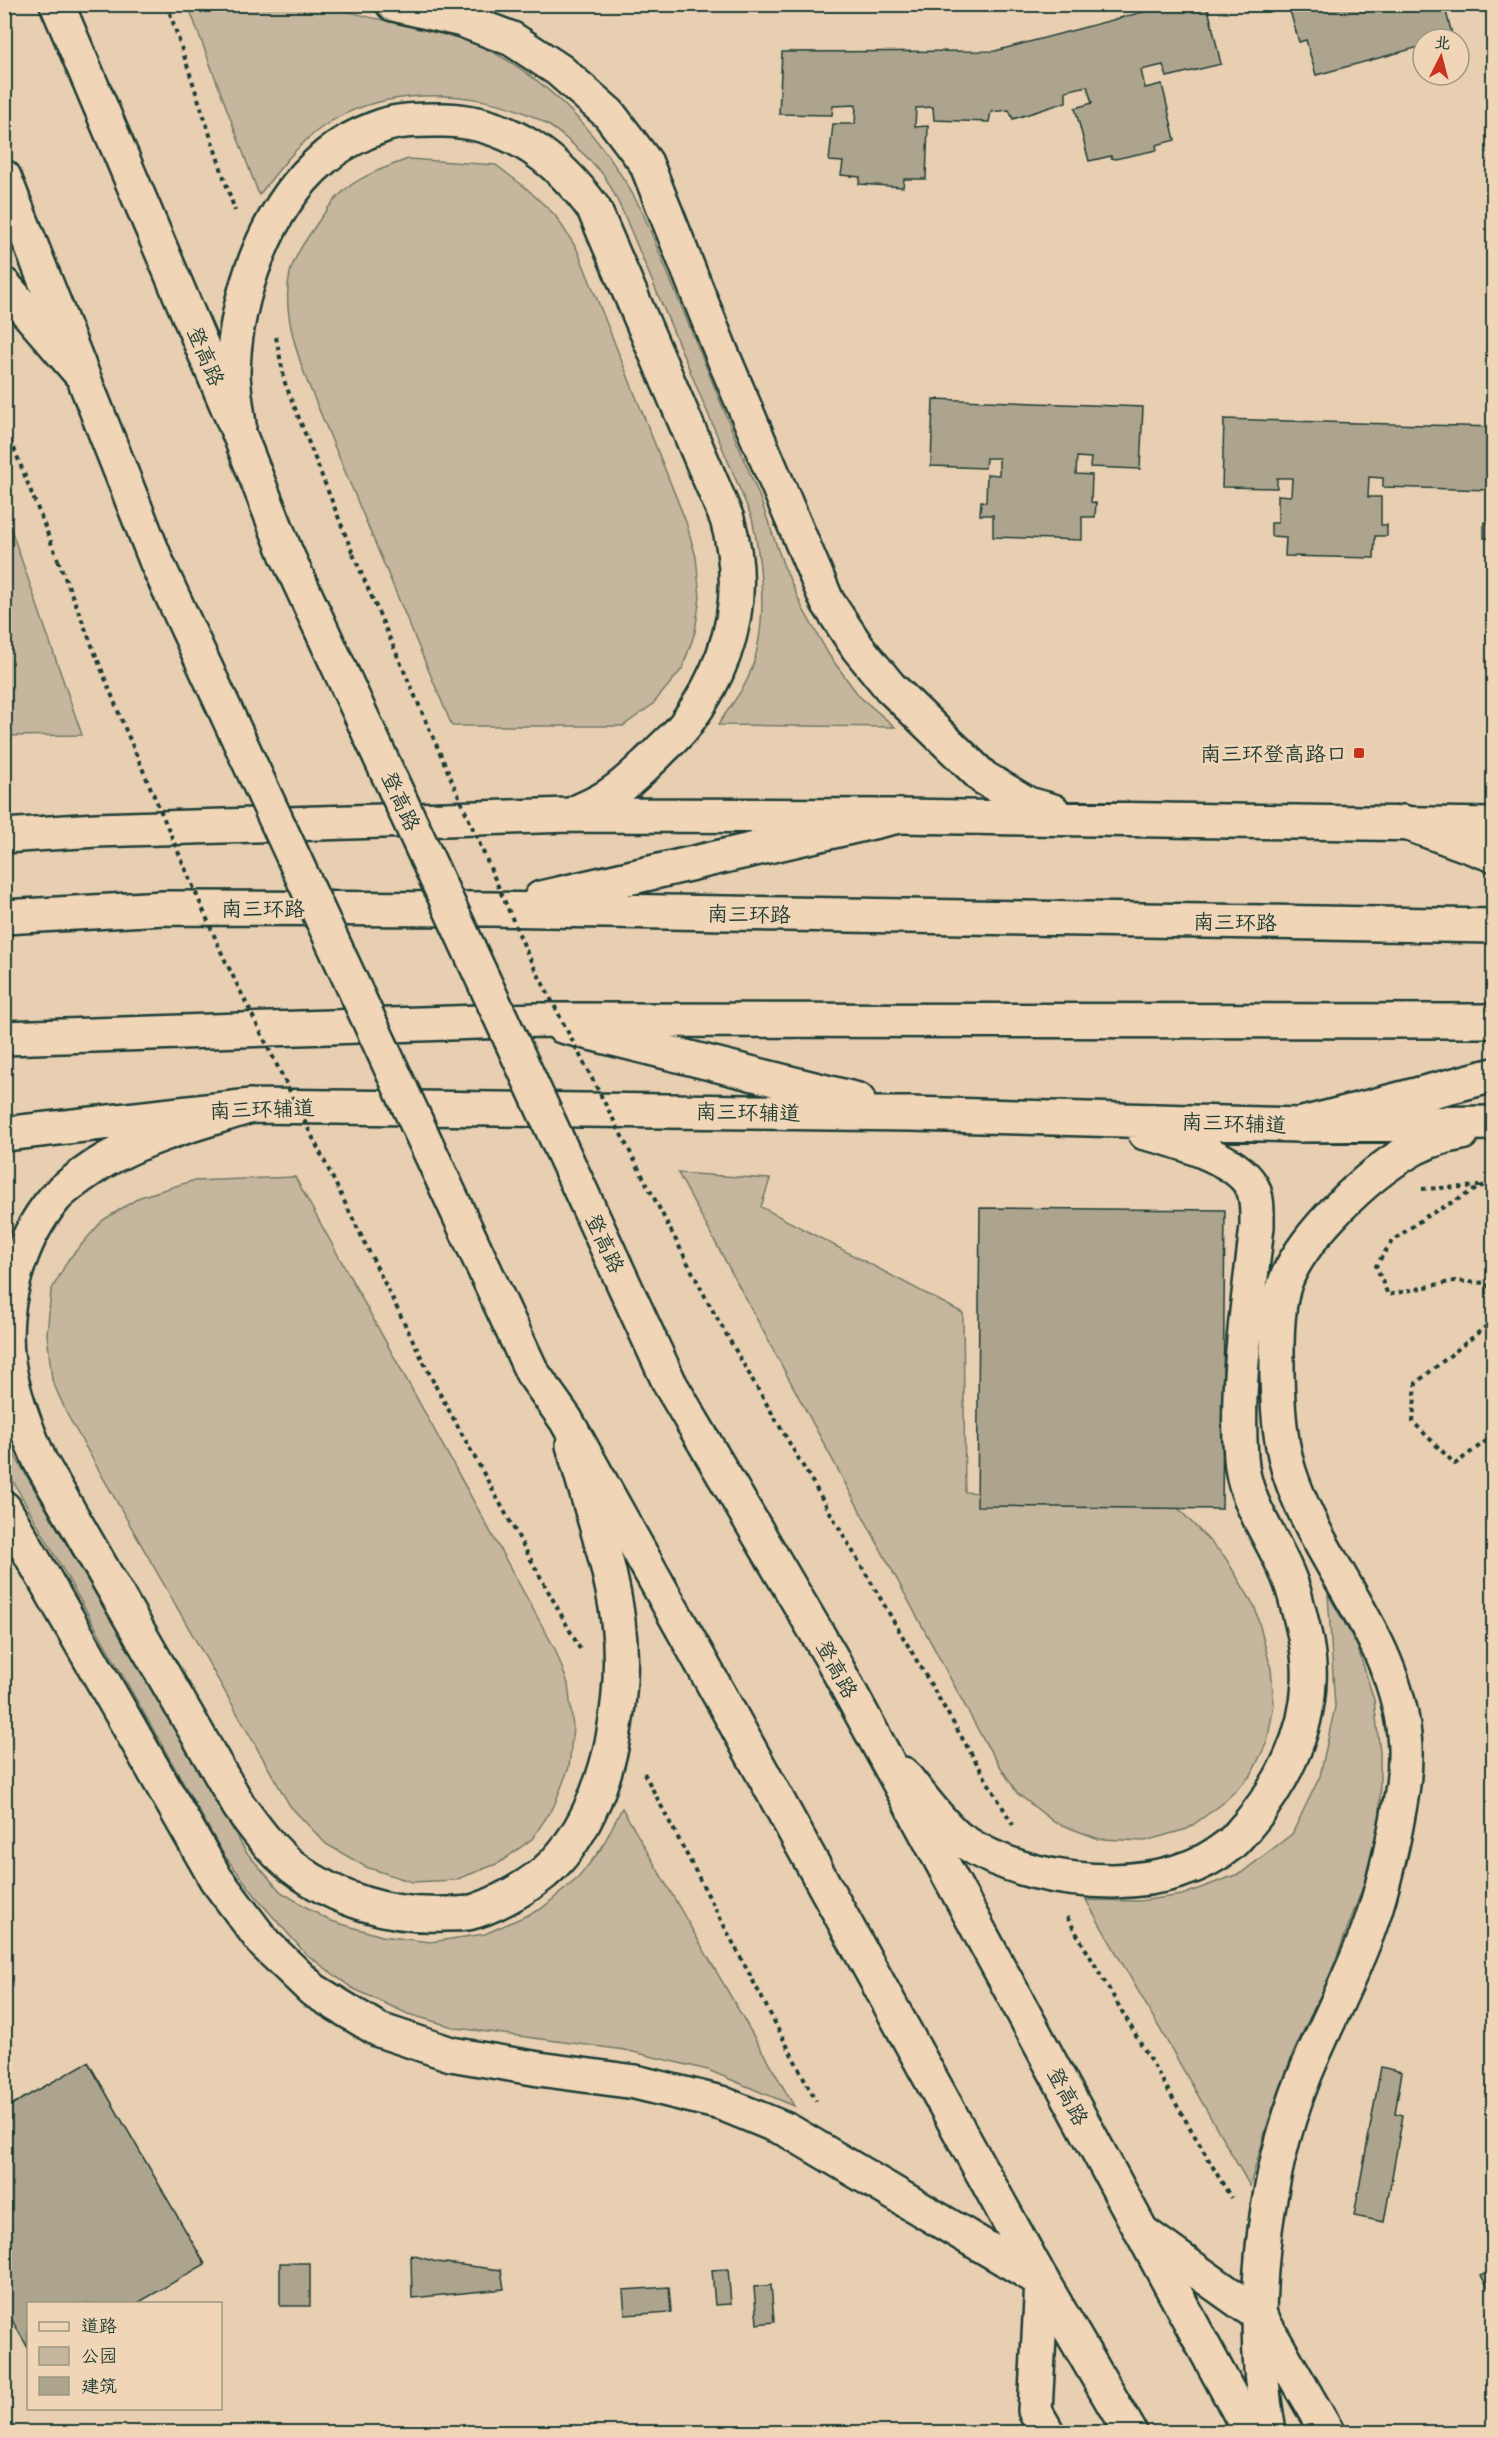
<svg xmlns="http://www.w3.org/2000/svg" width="1498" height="2437" viewBox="0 0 1498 2437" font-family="'Patrick Hand','LXGW WenKai TC',sans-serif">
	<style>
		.green { fill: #c6b69d; stroke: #727a68; stroke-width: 1.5 }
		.building { fill: #ada48d; stroke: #1f3d34; stroke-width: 1.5 }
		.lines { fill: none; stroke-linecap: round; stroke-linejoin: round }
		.tertiary-casing { stroke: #1f3d34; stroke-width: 38 }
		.secondary-casing { stroke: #1f3d34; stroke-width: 38 }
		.primary-casing { stroke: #1f3d34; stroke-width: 38 }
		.trunk-casing { stroke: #1f3d34; stroke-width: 38 }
		.path { stroke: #1f3d34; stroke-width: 4; stroke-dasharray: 4.5 4.5; stroke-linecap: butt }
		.tertiary { stroke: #f0d5b7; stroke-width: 33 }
		.secondary { stroke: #f0d5b7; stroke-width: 33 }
		.primary { stroke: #f0d5b7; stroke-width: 33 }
		.trunk { stroke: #f0d5b7; stroke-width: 33 }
		.primary-bridge-casing { stroke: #1f3d34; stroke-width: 38; stroke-linecap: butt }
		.path-bridge { stroke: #1f3d34; stroke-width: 4; stroke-dasharray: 4.5 4.5; stroke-linecap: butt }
		.primary-bridge { stroke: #f0d5b7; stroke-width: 33 }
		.poi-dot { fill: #c8321e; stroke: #f0d5b7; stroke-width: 2 }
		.labels { text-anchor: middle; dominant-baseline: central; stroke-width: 5; stroke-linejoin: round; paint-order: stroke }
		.street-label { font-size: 21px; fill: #1f3d34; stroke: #f0d5b7 }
		.poi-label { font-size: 21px; fill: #1f3d34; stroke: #f0d5b7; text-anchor: end }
	</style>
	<rect width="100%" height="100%" fill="#e8cfb2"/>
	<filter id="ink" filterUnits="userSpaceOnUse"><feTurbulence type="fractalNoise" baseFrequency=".0167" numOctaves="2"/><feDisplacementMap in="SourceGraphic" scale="12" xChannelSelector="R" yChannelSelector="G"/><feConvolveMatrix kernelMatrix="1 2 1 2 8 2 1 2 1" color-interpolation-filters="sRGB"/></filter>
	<g filter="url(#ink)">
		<path class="green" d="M188 5C228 4 268 2 307 4 332 6 358 15 383 20 414 26 446 32 476 44 551 77 606 142 643 213L760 498 783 564 803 609 829 655 859 696 895 727 718 725C727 710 741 694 748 678 769 629 763 569 752 518L623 212C616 199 610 182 601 172 584 153 554 125 530 115 469 88 377 87 321 128 296 146 278 171 259 195Z
			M408 159 496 165 526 188 555 215 577 249 686 522 696 557 700 597 695 632 682 669 652 705 623 726H452L307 381C295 348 282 308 290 273 294 257 305 241 314 228 323 214 333 200 346 189 363 175 387 167 408 159Z
			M5 512 82 735 5 736Z
			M678 1173 770 1179 761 1207 963 1313 965 1492 1174 1504 1225 1557 1255 1607 1271 1669 1274 1705 1267 1742 1251 1775 1222 1804 1187 1829 1145 1841 1099 1839 1054 1822 1017 1793 983 1739Z
			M295 1177 555 1649 568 1684 573 1727 569 1767 554 1806 532 1839 499 1863 455 1880 412 1882 366 1867 326 1844 290 1806 68 1416 52 1380 47 1334 51 1291 68 1260 103 1220 140 1197 192 1181Z
			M4 1432 15 1456 246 1852 281 1892 328 1920 382 1936 430 1942 485 1934 541 1909 578 1878 601 1849 622 1808 794 2106 708 2070 625 2050 457 2028 408 2014 352 1988 306 1954 261 1903 224 1855 5 1467Z
			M1328 1594 1357 1645 1374 1700 1380 1753V1817L1364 1884 1330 1975 1292 2055 1268 2122 1250 2186 1086 1900 1139 1901 1182 1895 1241 1873 1292 1834 1320 1776 1335 1707Z"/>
		<path class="building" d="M1173 4H1207L1221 64 1167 77 1163 65 1141 70 1145 88 1162 84 1175 140 1156 145 1157 150 1115 159 1111 158V156L1089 161 1075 108 1092 103 1087 86 1066 91V102L1013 119 1009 110 991 112 989 122 934 120 933 107 916 108 915 127 928 126 926 179H904L903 187 859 184 860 177 841 175 843 162 829 161 833 124H855L856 105 833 106 832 115 779 114 782 52 995 51Z
			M1288 4H1444L1453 38 1423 39V46L1316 75 1306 40 1299 42Z
			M933 399 1143 407 1140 469 1090 467 1091 458 1077 457 1076 474 1092 475 1091 502 1096 503 1095 517H1082V540L993 537V515H980L981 501 986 502 987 474 999 475V458H986L985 468 931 466Z
			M1224 419 1494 427V478H1491V490L1383 487V478L1369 477 1368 497H1381V525H1387V536H1375L1374 558 1285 556 1286 537 1271 536V523H1278V495L1291 496 1292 478H1277V488L1222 487Z
			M1492 496H1494V539L1484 538V522L1491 523Z
			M980 1208 1225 1210 1222 1509 977 1506Z
			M88 2062 205 2264 136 2304H28V2348L4 2306V2109Z
			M1381 2067 1402 2072 1395 2113 1403 2115 1384 2222 1354 2216Z
			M411 2255 437 2262 501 2270 504 2289 412 2298Z
			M280 2263H310V2306H280Z
			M728 2269 731 2304 715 2305 712 2270Z
			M1494 2269V2296L1481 2276Z
			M771 2285 774 2322 757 2324 754 2287Z
			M669 2287 671 2312 625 2315 623 2290Z"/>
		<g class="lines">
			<defs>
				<path id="tertiary" d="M1142 2232 1260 2316 1327 2432
					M1042 2281 1035 2411 1047 2432"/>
				<path id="secondary" d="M393 4 462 20 512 39 559 70 609 114 646 163 722 354 827 601 858 648 890 687 984 778 1028 804 1053 811
					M4 285 80 373
					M239 425C237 407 233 388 233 371 235 298 266 207 323 159 338 145 362 133 382 126 401 119 425 120 445 120 509 122 558 159 594 209L727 519C749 594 731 663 685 725 677 736 665 745 656 755 642 768 627 784 611 794 600 802 587 807 575 813
					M4 836 96 830 570 815 899 816 1494 825
					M562 1026 858 1100
					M251 1106C205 1121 156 1133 113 1156 99 1163 64 1187 54 1199 19 1240 0 1308 8 1362 13 1396 26 1429 40 1461L239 1806C255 1828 271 1850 293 1867 336 1900 391 1917 445 1914 452 1914 461 1914 468 1913 493 1907 524 1889 544 1873 582 1841 604 1785 613 1738 620 1700 623 1659 618 1621 611 1564 588 1501 573 1445
					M4 1134 251 1106 911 1114 1299 1125 1494 1123
					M4 1508 216 1879 265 1944 313 1990 379 2030 451 2054 539 2069 635 2082 721 2103 787 2130 1042 2281
					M903 1774C915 1789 946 1830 961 1840 1005 1869 1060 1881 1113 1881 1154 1880 1196 1872 1229 1845 1236 1840 1241 1832 1247 1826 1281 1786 1307 1736 1309 1682 1311 1654 1302 1623 1295 1596 1282 1548 1244 1508 1241 1458 1235 1382 1249 1301 1257 1226 1257 1213 1258 1196 1251 1185 1235 1158 1174 1139 1145 1133
					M1269 2432C1248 2319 1261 2184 1304 2077 1324 2027 1350 1980 1368 1931 1381 1896 1389 1861 1396 1826 1401 1799 1406 1774 1405 1747 1400 1645 1326 1574 1293 1483 1280 1449 1278 1412 1277 1376 1277 1348 1276 1316 1283 1289 1296 1243 1361 1181 1401 1156 1419 1144 1442 1136 1462 1133"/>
				<path id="primary" d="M57 4 240 436 286 553
					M4 177 157 563
					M532 1372 566 1420 729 1712 1042 2281 1130 2432
					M670 1384 831 1657 1250 2432"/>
				<path id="trunk" d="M1403 822 1494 855
					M541 898 899 816
					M4 917 164 908 491 909 1494 926
					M4 1038 537 1020 1494 1021
					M1299 1125 1494 1075"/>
			</defs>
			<use href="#tertiary" class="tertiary-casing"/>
			<use href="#secondary" class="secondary-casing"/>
			<use href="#primary" class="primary-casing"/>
			<use href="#trunk" class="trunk-casing"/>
			<path class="path" d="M167 4 235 211
				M276 337 285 383 353 554
				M4 423 58 560
				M1484 1185 1427 1216 1392 1241 1376 1266 1388 1295 1454 1281 1487 1283 1494 1300
				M1422 1189 1480 1186
				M1494 1320 1416 1383 1413 1422 1455 1464 1494 1435
				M752 1379 1013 1825
				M435 1385 580 1649
				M644 1773 816 2101
				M1067 1917 1231 2198"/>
			<use href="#tertiary" class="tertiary"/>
			<use href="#secondary" class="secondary"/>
			<use href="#primary" class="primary"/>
			<use href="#trunk" class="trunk"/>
			<defs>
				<path id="primary-bridge" d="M286 553 670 1384
					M157 563 532 1372"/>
			</defs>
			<use href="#primary-bridge" class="primary-bridge-casing"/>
			<path class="path-bridge" d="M353 554 529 957 709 1304 752 1379
				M58 560 124 726 223 956 435 1385"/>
			<use href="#primary-bridge" class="primary-bridge"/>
		</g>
	</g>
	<rect class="poi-dot" x="1353" y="747" width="12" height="12" rx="3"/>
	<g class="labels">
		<g class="street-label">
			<text transform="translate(206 356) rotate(67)">登高路</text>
			<text transform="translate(401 801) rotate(65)">登高路</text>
			<text x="263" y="908">南三环路</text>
			<text transform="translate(749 914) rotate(1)">南三环路</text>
			<text transform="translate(1235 922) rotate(1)">南三环路</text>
			<text transform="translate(262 1109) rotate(-2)">南三环辅道</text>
			<text transform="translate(748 1112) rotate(1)">南三环辅道</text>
			<text transform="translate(1234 1123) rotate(2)">南三环辅道</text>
			<text transform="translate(605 1243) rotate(65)">登高路</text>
			<text transform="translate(837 1669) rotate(61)">登高路</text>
			<text transform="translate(1068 2096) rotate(62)">登高路</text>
		</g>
		<g class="poi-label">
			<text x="1347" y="753">南三环登高路口</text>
		</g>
	</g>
	<rect width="1498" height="2437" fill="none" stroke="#f0d5b7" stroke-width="24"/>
	<rect x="12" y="12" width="1474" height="2413" fill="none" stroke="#1f3d34" stroke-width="2" filter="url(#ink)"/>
	<rect x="27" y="2302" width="195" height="108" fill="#f0d5b7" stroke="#9c9883" stroke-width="1.5"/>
	<rect x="39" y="2322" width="30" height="9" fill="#f0d5b7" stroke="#9c9883" stroke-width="1.5"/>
	<text x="81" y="2332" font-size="18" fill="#1f3d34">道路</text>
	<rect x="39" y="2347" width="30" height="18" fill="#c6b69d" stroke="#9c9883" stroke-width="1.5"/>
	<text x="81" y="2362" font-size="18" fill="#1f3d34">公园</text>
	<rect x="39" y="2377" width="30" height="18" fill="#ada48d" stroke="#9c9883" stroke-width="1.5"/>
	<text x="81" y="2392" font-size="18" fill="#1f3d34">建筑</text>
	<g transform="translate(1441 57) rotate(6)"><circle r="28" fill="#f0d5b7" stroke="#9c9883" stroke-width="1.5"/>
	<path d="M0-4.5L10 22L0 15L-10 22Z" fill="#c8321e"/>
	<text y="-9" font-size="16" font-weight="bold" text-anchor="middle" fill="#1f3d34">北</text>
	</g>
</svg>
